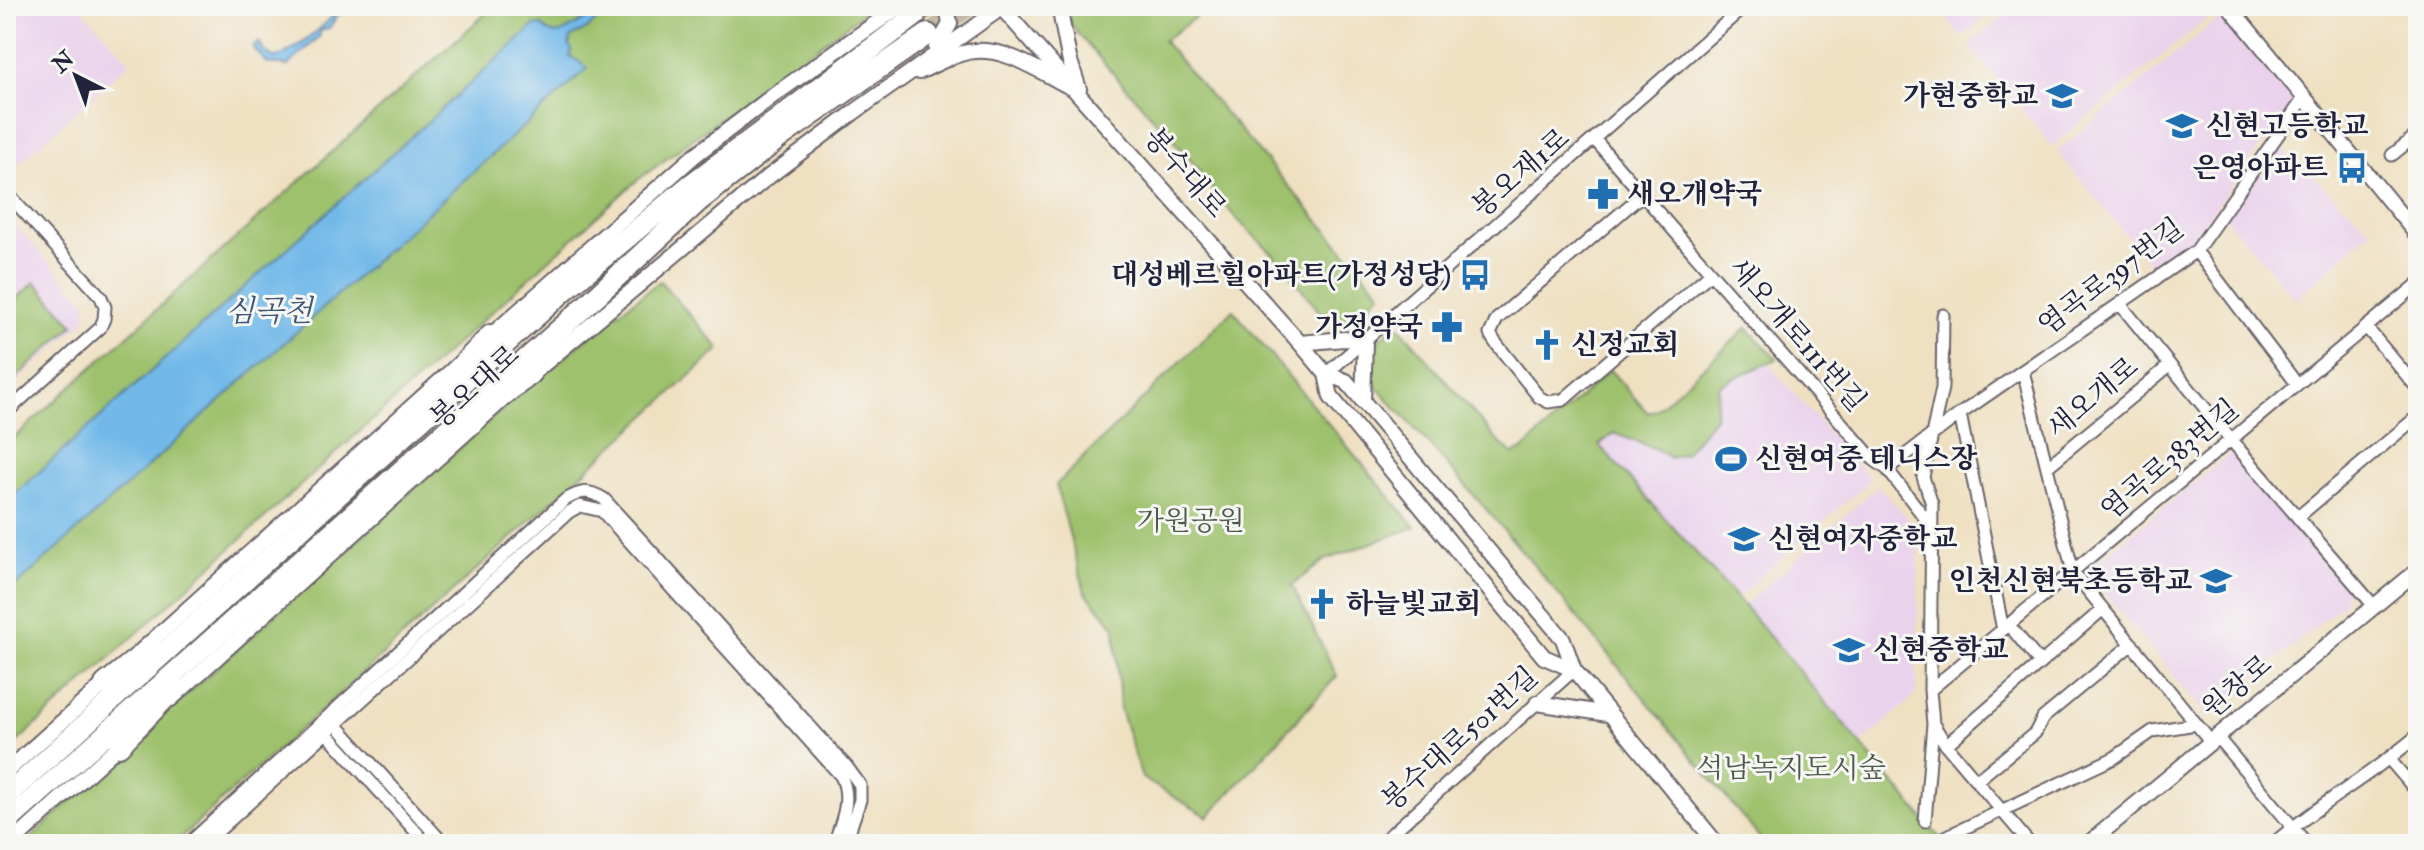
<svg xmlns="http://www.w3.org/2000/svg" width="2424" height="850" viewBox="0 0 2424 850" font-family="'IM FELL Double Pica','Noto Serif KR',serif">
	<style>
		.built { fill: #ead1ec }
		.green { fill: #9dc16c; stroke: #607254; stroke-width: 2 }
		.water { fill: #72b9e9; stroke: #4a6e92; stroke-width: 2 }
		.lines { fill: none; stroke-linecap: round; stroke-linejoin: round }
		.highway-tunnel { stroke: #c6baa6; stroke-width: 20; stroke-dasharray: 20 10; stroke-linecap: butt }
		.street-casing { stroke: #6a646a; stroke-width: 15 }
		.secondary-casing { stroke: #6a646a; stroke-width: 18 }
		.highway-casing { stroke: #6a646a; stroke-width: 24 }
		.street { stroke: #fff; stroke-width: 11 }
		.secondary { stroke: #fff; stroke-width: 14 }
		.highway { stroke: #fff; stroke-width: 20 }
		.labels { text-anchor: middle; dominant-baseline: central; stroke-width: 6; stroke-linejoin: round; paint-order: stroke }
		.poi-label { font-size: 28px; font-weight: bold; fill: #22223b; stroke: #f6f6f2; text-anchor: start }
		.street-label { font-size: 28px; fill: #22223b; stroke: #f6f6f2 }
		.park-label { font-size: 28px; fill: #4d5a4c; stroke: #f6f6f2 }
		.water-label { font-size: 30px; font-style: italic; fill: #3e5778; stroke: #f6f6f2 }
	</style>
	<rect width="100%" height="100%" fill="#f6f6f2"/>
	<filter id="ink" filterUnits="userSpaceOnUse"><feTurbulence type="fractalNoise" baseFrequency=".0125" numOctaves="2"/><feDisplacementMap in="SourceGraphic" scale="16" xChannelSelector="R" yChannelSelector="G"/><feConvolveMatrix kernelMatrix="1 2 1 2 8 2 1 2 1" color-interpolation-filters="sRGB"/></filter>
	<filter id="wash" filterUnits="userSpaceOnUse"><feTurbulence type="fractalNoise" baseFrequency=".006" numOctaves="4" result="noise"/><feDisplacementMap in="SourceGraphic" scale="32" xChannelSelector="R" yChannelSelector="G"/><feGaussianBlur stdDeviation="1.8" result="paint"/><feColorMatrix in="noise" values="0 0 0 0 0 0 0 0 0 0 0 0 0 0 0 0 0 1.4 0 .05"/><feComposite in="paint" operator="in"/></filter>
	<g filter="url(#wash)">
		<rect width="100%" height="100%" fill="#efe0c1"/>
		<path class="built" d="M6 6H79L130 62 10 172 6 168Z
			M1936 6H1999L1961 37Z
			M2016 6H2217L2219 9 2052 146 1969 45Z
			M2222 16 2294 100 2190 242 2153 268 2057 151Z
			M2284 150 2371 230 2296 299 2222 214Z
			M6 215 86 303V319L6 391Z
			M1768 364 1871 480 1736 598 1599 445 1614 433 1656 449 1670 458 1715 417 1719 385 1752 368Z
			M2231 453 2346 590 2344 603 2208 716 2086 571Z
			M1878 486 1919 530 1916 695 1861 744 1744 606Z"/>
		<path class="green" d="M494 6H873L635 182 6 752V445Z
			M1069 6H1211L1163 41 1381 293 1347 324 1328 322C1307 297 1287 267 1264 245 1237 221 1214 196 1195 165L1078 34 1069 20Z
			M660 281 720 349 174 844H25C127 746 234 653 338 558 443 463 547 365 660 281Z
			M35 282 74 325 6 387V309Z
			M1233 310 1415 527 1325 560 1292 585 1337 676 1208 817 1142 778 1120 709 1115 627 1085 592 1056 485Z
			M1397 324 1495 438 1512 454 1521 451 1610 370 1648 413 1656 410 1747 328 1777 359 1719 385 1715 417 1686 453 1670 458 1656 449 1614 433 1599 445 1744 606 1945 844H1765C1635 689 1510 529 1371 381 1363 353 1376 340 1397 324Z"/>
		<path class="water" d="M341 6H352L337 16 329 28 321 30 319 37 288 66 267 63 253 47 259 42 264 51 275 58C298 50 325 26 341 6Z
			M602 6H610L589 28 571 37 569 46 572 49 570 56 588 68 6 595V502L534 26 541 25C556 42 565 30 581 22 590 17 597 14 602 6Z"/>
	</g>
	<g filter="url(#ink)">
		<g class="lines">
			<path class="highway-tunnel" d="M915 16 932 6
				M928 34 969 6"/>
			<defs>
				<path id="street" d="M2282 8 2285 6
					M1595 140 1873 459 1887 469 1932 527
					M2392 155 2418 134
					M6 192 101 297 105 307 104 319 100 328 6 413
					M1643 194 1497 319 1490 334 1495 342 1539 397 1548 402 1563 400 1711 273
					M2196 251 2297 384
					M2120 304 2231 440 2374 606
					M1943 315 1942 388 1923 477 1932 504 1930 690 1933 724 1946 745 2030 844
					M2366 327 2418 389
					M2023 371 2073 572 2211 742
					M1326 374 1745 6
					M1960 414 2003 630
					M2047 467 2170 365
					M1887 469 1960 414 2196 251 2304 98
					M2298 517 2418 416
					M2009 625 2040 663
					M1930 690 2418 284
					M332 720 444 844
					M322 728 427 844
					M2217 737 2307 844
					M1946 745 2103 609
					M2390 760 2418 793
					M1976 781 2035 733 2043 718 2132 644
					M1925 821 1933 724
					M1941 839 2114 758 2153 731 2196 724
					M188 844 565 500C581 491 587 489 604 499L847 767 860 785V800L845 844
					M204 844 569 512 580 506 602 511 841 776C852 799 842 821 834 844
					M1380 844 1574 670
					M2273 844C2318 804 2372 775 2418 735"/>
				<path id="secondary" d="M1000 6 1300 343 1326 374 1331 397 1544 657 1574 670
					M1059 6 1069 58 1079 89
					M2229 6 2418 236
					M936 48 950 24 947 6
					M919 72C933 66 946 58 960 54 999 41 1036 70 1070 87
					M487 339 694 156 774 95 900 6
					M1300 343 1344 339 1365 341 1363 402
					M1326 374 1346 381 1563 639 1574 670 1717 844
					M525 380 763 181 853 113 1004 6
					M142 650 459 364
					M171 699 509 394
					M1537 703 1608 714
					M6 772 112 677
					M11 844 123 742
					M2088 844 2418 570"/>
				<path id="highway" d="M455 372 491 335
					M502 396 531 374
					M105 684 151 647
					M119 746 175 688
					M6 796 566 289 690 185 915 16
					M6 823 568 322 699 201 782 136 928 34"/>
			</defs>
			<use href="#street" class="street-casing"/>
			<use href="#secondary" class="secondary-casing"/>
			<use href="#highway" class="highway-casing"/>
			<use href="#street" class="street"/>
			<use href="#secondary" class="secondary"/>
			<use href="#highway" class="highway"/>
		</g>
	</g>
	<defs>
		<symbol id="school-bare" viewBox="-9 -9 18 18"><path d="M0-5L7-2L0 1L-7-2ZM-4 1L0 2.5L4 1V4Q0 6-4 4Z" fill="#1f6fb2" stroke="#f6f6f2" stroke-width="2.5" paint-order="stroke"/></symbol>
		<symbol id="bus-bare" viewBox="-9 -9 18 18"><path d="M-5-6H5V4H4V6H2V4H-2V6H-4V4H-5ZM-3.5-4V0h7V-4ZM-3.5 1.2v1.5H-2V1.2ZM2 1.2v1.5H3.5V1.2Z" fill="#1f6fb2" stroke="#f6f6f2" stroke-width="2.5" paint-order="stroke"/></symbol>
		<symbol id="pharmacy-bare" viewBox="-9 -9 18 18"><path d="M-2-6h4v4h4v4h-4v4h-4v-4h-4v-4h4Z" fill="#1f6fb2" stroke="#f6f6f2" stroke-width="2.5" paint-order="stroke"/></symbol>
		<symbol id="church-bare" viewBox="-9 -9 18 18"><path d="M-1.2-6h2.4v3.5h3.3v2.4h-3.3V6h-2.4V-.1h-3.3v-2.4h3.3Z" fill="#1f6fb2" stroke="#f6f6f2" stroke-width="2.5" paint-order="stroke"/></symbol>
		<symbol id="stadium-bare" viewBox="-9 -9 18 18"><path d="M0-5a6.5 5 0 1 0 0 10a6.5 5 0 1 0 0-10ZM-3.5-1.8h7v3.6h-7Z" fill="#1f6fb2" stroke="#f6f6f2" stroke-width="2.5" paint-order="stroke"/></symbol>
	</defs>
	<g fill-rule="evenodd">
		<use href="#school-bare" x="2040" y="74" width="44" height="44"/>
		<use href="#school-bare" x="2160" y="104" width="44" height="44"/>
		<use href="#bus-bare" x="2330" y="146" width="44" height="44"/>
		<use href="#pharmacy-bare" x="1581" y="172" width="44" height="44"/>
		<use href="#bus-bare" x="1453" y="253" width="44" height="44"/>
		<use href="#pharmacy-bare" x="1425" y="305" width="44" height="44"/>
		<use href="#church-bare" x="1525" y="323" width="44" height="44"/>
		<use href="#stadium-bare" x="1709" y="437" width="44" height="44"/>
		<use href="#school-bare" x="1722" y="517" width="44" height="44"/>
		<use href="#school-bare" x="2194" y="559" width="44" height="44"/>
		<use href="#church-bare" x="1300" y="582" width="44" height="44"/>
		<use href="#school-bare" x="1827" y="628" width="44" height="44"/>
	</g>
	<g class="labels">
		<g class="poi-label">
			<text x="2038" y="96" text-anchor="end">가현중학교</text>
			<text x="2206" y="126">신현고등학교</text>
			<text x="2328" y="168" text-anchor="end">은영아파트</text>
			<text x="1627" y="194">새오개약국</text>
			<text x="1451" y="275" text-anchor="end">대성베르힐아파트(가정성당)</text>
			<text x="1423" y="327" text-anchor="end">가정약국</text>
			<text x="1571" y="345">신정교회</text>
			<text x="1755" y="459">신현여중 테니스장</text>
			<text x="1768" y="539">신현여자중학교</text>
			<text x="2192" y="581" text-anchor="end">인천신현북초등학교</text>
			<text x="1346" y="604">하늘빛교회</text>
			<text x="1873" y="650">신현중학교</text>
		</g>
		<g class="street-label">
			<text transform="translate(1185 173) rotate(49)">봉수대로</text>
			<text transform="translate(1521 173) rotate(-41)">봉오재1로</text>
			<text transform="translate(2111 277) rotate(-37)">염곡로397번길</text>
			<text transform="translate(1797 335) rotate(49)">새오개로111번길</text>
			<text transform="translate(475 387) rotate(-42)">봉오대로</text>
			<text transform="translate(2093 398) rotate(-40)">새오개로</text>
			<text transform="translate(2170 460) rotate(-40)">염곡로383번길</text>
			<text transform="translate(2237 687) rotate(-40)">원창로</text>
			<text transform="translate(1460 739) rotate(-42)">봉수대로501번길</text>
		</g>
		<g class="park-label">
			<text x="1191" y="521">가원공원</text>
			<text x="1791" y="768">석남녹지도시숲</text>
		</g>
		<g class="water-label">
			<text x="269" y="311">심곡천</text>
		</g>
	</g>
	<rect width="2424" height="850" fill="none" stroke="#f6f6f2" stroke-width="32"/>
	<g transform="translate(76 76) rotate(318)" stroke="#f6f6f2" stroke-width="6" paint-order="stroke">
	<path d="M0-6L14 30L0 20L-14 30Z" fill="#22223b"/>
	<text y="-12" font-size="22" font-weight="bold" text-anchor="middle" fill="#22223b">N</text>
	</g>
</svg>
